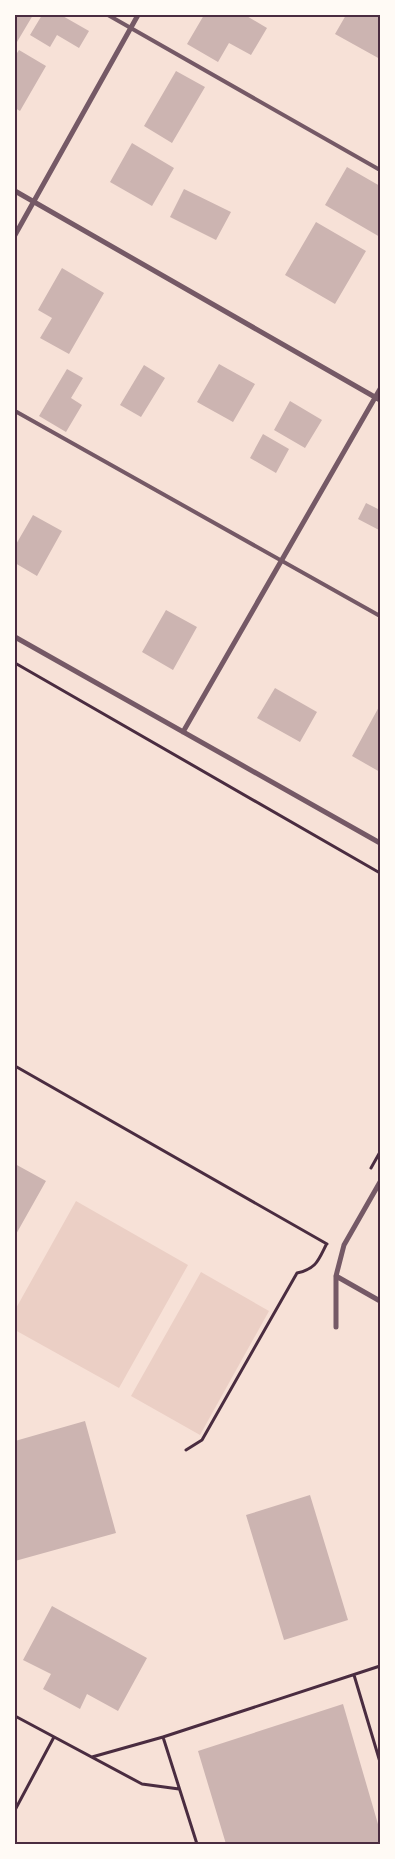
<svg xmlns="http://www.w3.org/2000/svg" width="395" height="1859" viewBox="0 0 395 1859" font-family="Lato,sans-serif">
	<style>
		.green { fill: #ebcfc5 }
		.building { fill: #ccb4b1 }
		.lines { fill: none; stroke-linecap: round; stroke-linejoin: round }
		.path { stroke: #4a2c40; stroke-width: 3 }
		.service { stroke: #755966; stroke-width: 4 }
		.minor { stroke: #755966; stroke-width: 5 }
		.neatline { fill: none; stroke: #4a2c40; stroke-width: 2 }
	</style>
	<rect width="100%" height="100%" fill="#f7e1d7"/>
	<path class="green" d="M76 1201 188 1265 119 1388 15 1330V1310Z
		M201 1272 269 1311 200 1435 131 1396Z"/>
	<path class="building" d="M15 15H33L17 42 15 41Z
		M42 15H61L89 31 79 48 57 35 50 47 30 35Z
		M204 15H245L267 28 251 55 229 43 218 62 187 44Z
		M346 15 380 16V59L335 34Z
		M19 50 46 66 20 111 15 108V56Z
		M176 71 205 87 172 143 144 126Z
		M132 143 174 168 152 206 110 182Z
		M347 167 380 186V237L325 205Z
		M184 189 231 212 216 240 170 217Z
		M316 222 366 251 335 304 285 275Z
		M62 268 104 293 69 354 40 338 52 318 38 310Z
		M219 364 255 384 233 422 197 402Z
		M144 365 165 378 141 417 120 405Z
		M67 369 83 378 71 398 82 405 66 432 39 416Z
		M290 401 322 420 305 448 274 430Z
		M263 434 289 449 276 473 250 458Z
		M366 503 380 510 379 530 358 519Z
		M33 515 62 531 37 576 15 563V546Z
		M166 610 197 627 173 670 142 652Z
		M275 688 317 712 300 742 257 718Z
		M380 705V772L352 756Z
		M15 1164 46 1181 15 1236Z
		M85 1421 116 1533 15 1561V1441Z
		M310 1495 348 1620 284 1640 246 1515Z
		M52 1606 147 1658 118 1711 87 1694 80 1709 43 1689 51 1674 23 1660Z
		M343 1704 380 1831V1844H226L198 1751Z"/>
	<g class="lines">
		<path class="path" d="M15 663 380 873
			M15 1066 327 1244
			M371 1168 380 1152
			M186 1450 202 1440 297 1273C316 1269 318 1261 326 1245
			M354 1675 380 1762
			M15 1716 142 1784 179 1789
			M92 1757 163 1737
			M15 1810 54 1737
			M197 1844 163 1737 380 1666"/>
		<path class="service" d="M108 15 380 170
			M15 411 380 616"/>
		<path class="minor" d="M15 191 380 400
			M15 235 138 15
			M15 637 380 843
			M183 732 380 389
			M336 1276 380 1301
			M336 1327V1276L344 1245 380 1182"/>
	</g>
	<rect width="395" height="1859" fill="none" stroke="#fffaf5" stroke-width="32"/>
	<rect x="16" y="16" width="363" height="1827" class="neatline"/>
</svg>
